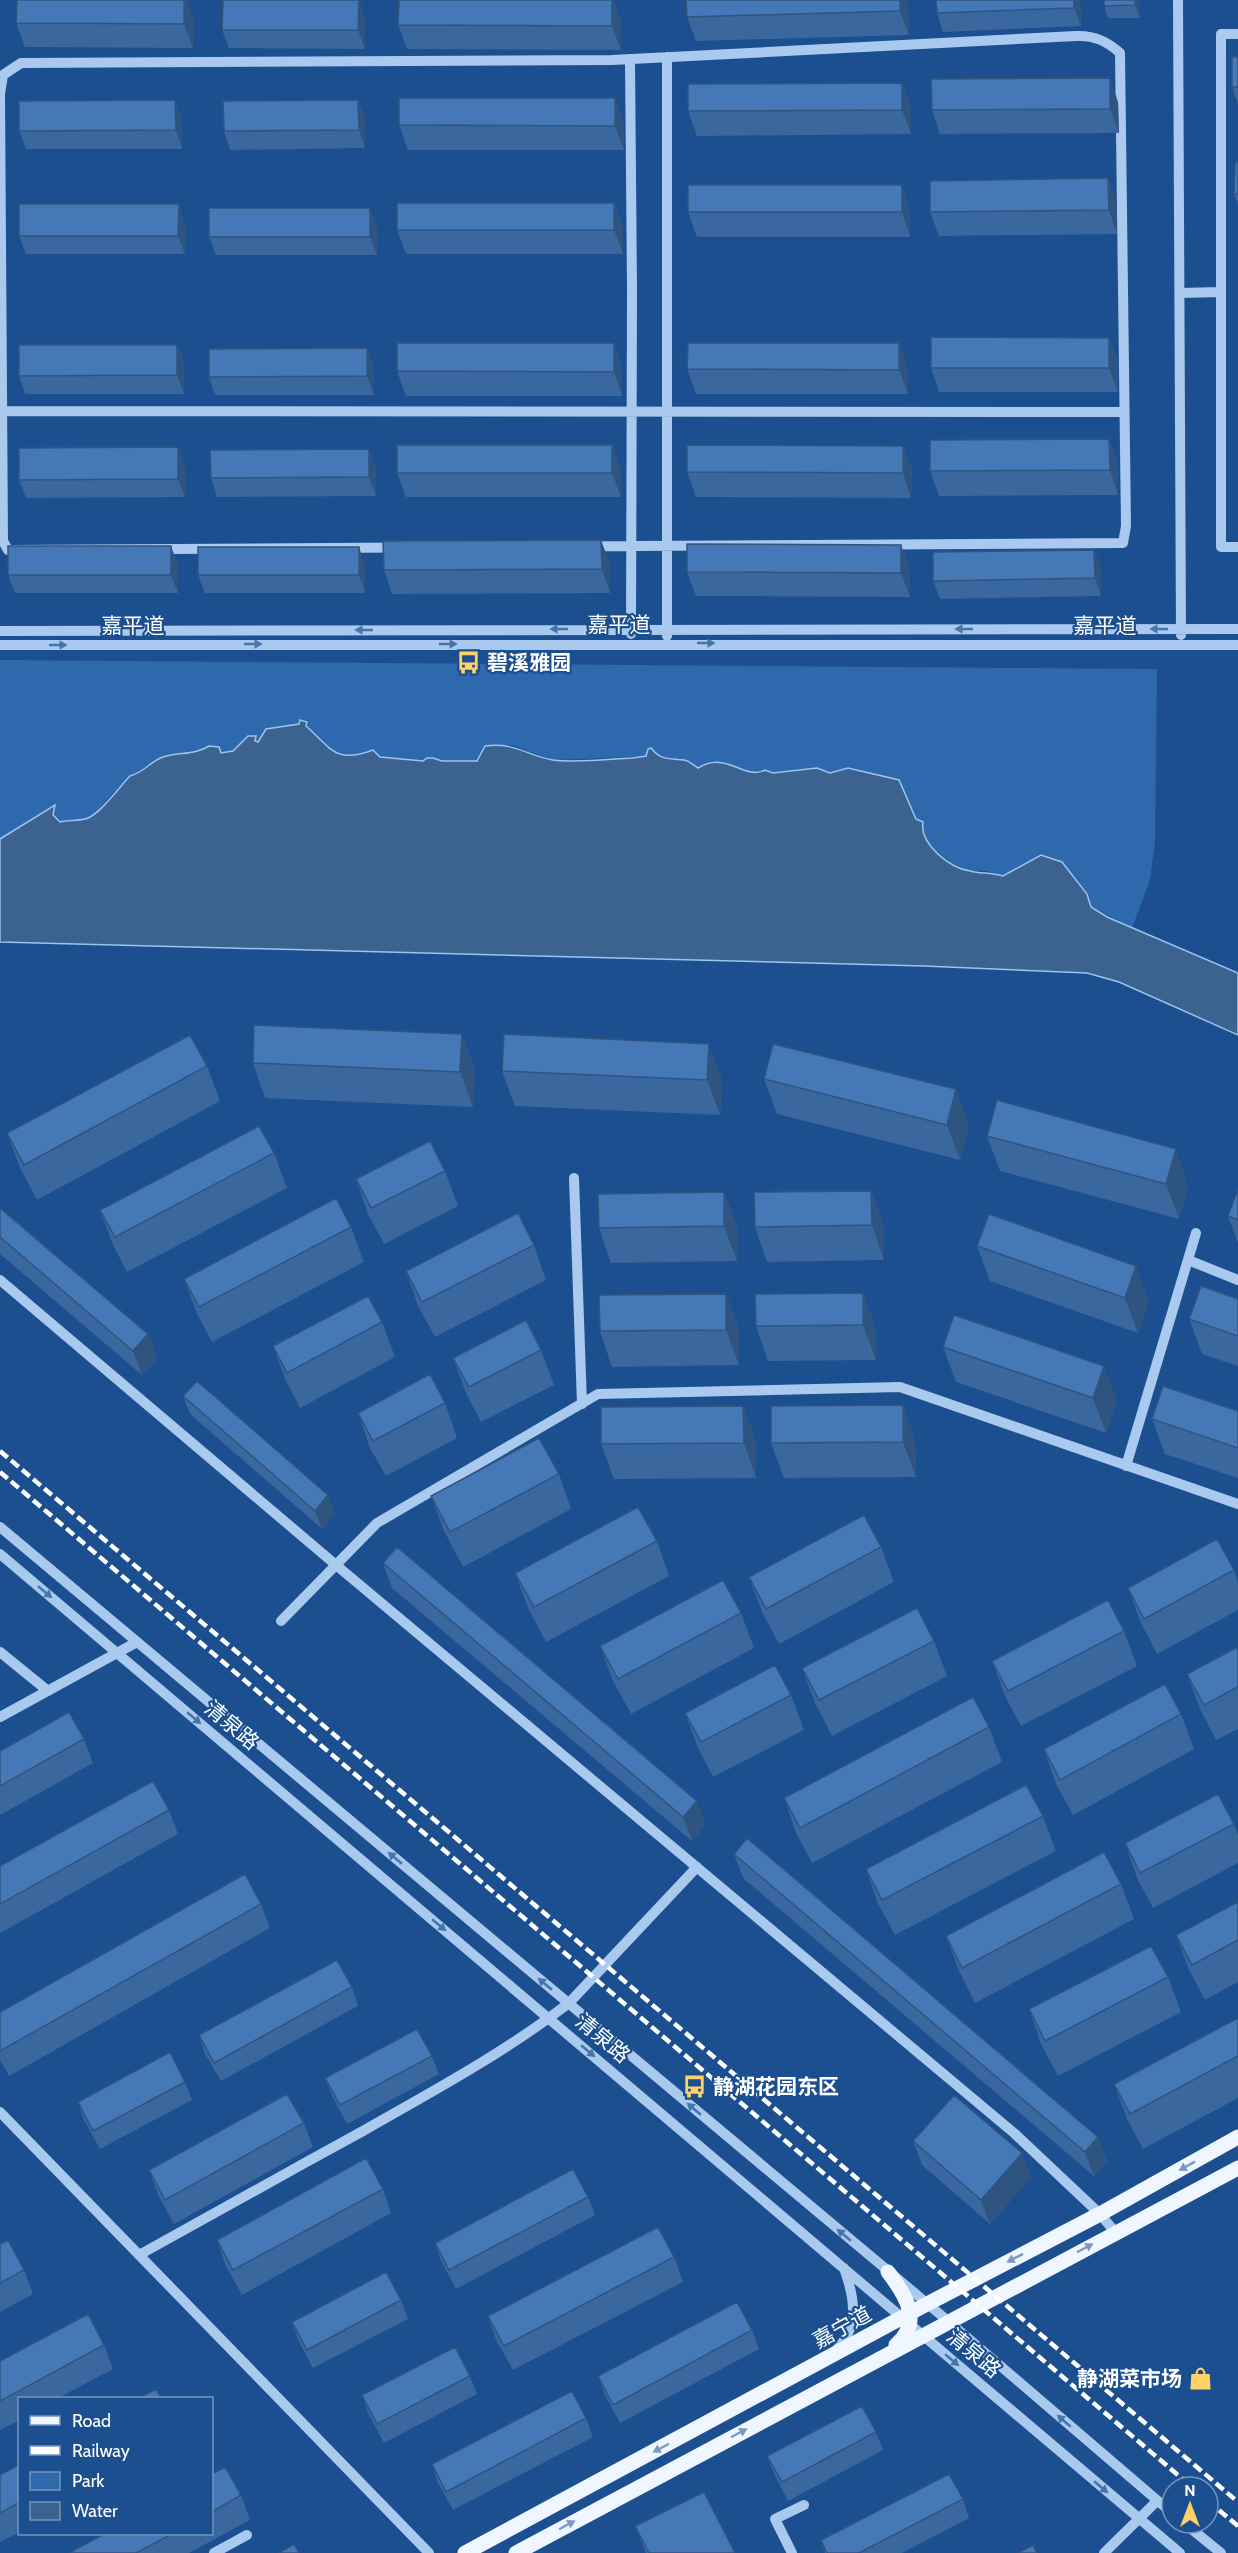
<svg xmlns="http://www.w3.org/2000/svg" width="1238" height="2553" viewBox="0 0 1238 2553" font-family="Cabin,'Noto Sans SC',sans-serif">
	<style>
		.green { fill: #2e69ad }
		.water { fill: #3c6290; stroke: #9cc4f0; stroke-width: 1.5 }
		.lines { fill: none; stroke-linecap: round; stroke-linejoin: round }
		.minor { stroke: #a9c9ee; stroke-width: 10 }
		.major { stroke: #f0f6ff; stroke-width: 15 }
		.rail { stroke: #fff; stroke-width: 4.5; stroke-dasharray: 10 4.5; stroke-linecap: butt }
		.wall { fill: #3a679d }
		.shaded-wall { fill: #305480 }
		.building { fill: #4478b7; stroke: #305480; stroke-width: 1.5 }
		.oneway { fill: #4674ac }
		.oneway2 { fill: #7b9ac1 }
		.labels { text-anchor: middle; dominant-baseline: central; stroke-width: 4.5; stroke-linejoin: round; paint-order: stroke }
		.street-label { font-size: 21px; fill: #fff; stroke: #1b4f8f }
		.poi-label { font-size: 21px; font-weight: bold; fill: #fff; stroke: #1b4f8f; text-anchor: start }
	</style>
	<rect width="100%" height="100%" fill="#1b4f8f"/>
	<path class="green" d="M0 660 1157 669 1155 842 1150 880 1132 928 1091 907C1083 884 1066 860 1041 855L1003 876 987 871H969L951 863 933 848 926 840 899 780 848 768 830 773 817 768 773 773 765 770C746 781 723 751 698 768 682 758 675 762 658 756L553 760 511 745 485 746 478 761H442L433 758 423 761 380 757 372 750 346 756 334 753 306 726 300 724 278 726 258 742 247 740 233 751 221 753 209 746C194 756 177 752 161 758 146 764 116 788 107 800 101 807 97 815 87 819 80 821 69 820 60 822L53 815 55 806 0 839Z"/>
	<path class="water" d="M300 720 307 722 306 726C332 749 335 764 373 750L380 757 423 761 427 758H433L442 761H477L485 746C516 742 527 756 553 760 577 763 609 759 633 758L646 756 648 749 651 748C661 761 670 758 684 760 690 761 693 765 698 768 726 750 745 781 765 770L773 773 817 768 830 773 848 768 899 780 916 819 923 822C919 844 950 868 970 871 982 874 990 872 1003 876L1041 855 1062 862 1087 894 1091 907 1107 917 1238 973V1035L1119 982 1087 973 924 966 0 942V839L55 805 53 815 60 822C68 820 76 821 85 819 98 817 120 786 130 776 143 773 151 761 163 757 179 752 195 755 209 746L219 747 221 753 233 751 248 736H256L255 741 258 742 266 729 299 724Z"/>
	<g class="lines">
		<path class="minor" d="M1178 0 1181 635
			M1238 34H1221V547H1238
			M1076 36C1094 35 1107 41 1120 53L1126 526 1123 543 8 550 3 541 0 94 3 75 21 63 612 60Z
			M667 57V636
			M630 59 632 290 631 634
			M1180 293 1221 292
			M0 411 1124 412
			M0 631 1238 629
			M0 645H1238
			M574 1178 582 1404
			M1188 1260 1238 1280
			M0 1280 336 1565 1014 2133 1100 2214 1115 2232
			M1126 1466 1196 1233
			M0 1527 948 2321 1172 2513
			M0 1554 1180 2553
			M281 1621 377 1523 598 1394 900 1387 1238 1504
			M0 1652 48 1691
			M0 1717 137 1642
			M0 2112 429 2553
			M139 2255C213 2214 288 2172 363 2131 433 2091 504 2053 569 2003L697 1867
			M838 2348C860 2324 854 2296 844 2268
			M1184 2523 1221 2553
			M214 2553 247 2535
			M792 2553 775 2519 804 2505
			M1104 2553 1157 2501"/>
		<path class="major" d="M888 2272C906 2295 923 2322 896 2345
			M465 2553 927 2304 1100 2214 1238 2137
			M516 2553 1238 2168"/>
		<path class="rail" d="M0 1451 1238 2502
			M0 1472 1192 2487
			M1208 2501 1238 2526"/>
	</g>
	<path class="wall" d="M359 0 365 19V49L229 48 222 30Z
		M399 0H613L621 21V50L407 49 398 25Z
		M686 0H906L908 7 909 35 696 41 687 17Z
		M936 0H1080L1081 26 943 32 937 13Z
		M1104 0H1139L1140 18H1108L1104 6Z
		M193 17V48L25 47 16 23Z
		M1238 57V104L1232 87Z
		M902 83 911 107V134L697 136 688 111Z
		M615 98 624 123V150H408L399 125Z
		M175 100 182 119V149H26L19 131Z
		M358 100 365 118V148L230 150 224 131Z
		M1118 102 1119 133 940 134 932 110Z
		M1238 162V205L1234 194Z
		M1108 178 1117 203V234L939 236 930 212Z
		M614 203 623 227V254H406L397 230Z
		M910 209V237H697L688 212Z
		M185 223V254H26L19 236Z
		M377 226V255H216L209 237Z
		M1109 338 1118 362V392H939L931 368Z
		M614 343 622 367V396H406L397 371Z
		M177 345 184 363V394H25L19 376Z
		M374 366V395H215L209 377Z
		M908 367V394H696L687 369Z
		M1109 439 1118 463V495L939 496 930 471Z
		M903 446 912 470 911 498 696 497 687 472Z
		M185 466V497L26 498 19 480Z
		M376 467V496L217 497 211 478Z
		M621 470V497H406L397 473Z
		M1094 550 1101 569V596L940 599 933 581Z
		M610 564V593L392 594 384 570Z
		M178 565V593H15L8 575Z
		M365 565V593H205L198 575Z
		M910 569V597L696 596 687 572Z
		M462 1034 475 1069 473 1107 265 1098 253 1063Z
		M207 1066 220 1101 37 1200 20 1168 7 1133Z
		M502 1071 722 1079 720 1115 515 1106Z
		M764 1079 969 1124 960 1160 777 1114Z
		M987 1136 1188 1184 1179 1219 1000 1171Z
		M274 1153 287 1188 127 1272 113 1245 100 1210Z
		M445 1171 458 1206 384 1244 368 1214 356 1179Z
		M1238 1189V1243L1228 1216Z
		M871 1191 884 1226V1260L767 1262 755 1227Z
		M724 1192 737 1227V1261L611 1263 599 1228Z
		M0 1208 148 1334 157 1358 142 1375 0 1254Z
		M351 1227 364 1262 212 1342 197 1314 184 1279Z
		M534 1245 546 1280 435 1337 418 1306 406 1271Z
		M977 1246 1149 1301 1138 1333 990 1281Z
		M726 1294 739 1329V1365L612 1367 600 1331Z
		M755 1294 876 1328V1360L768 1361 756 1326Z
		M1238 1299V1366L1202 1354 1189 1319Z
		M382 1322 395 1357 300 1408 286 1381 273 1346Z
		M943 1347 1104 1366 1117 1401 1106 1433 956 1382Z
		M541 1350 554 1385 481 1422 466 1393 453 1358Z
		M183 1396 328 1495 335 1514 322 1529 190 1414Z
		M445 1403 457 1438 386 1476 370 1448 358 1413Z
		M903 1405 915 1440 916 1477 784 1478 771 1443Z
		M743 1406 756 1441V1478L614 1479 601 1444Z
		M1238 1411V1478L1165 1454 1152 1419Z
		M559 1474 571 1509 463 1567 444 1531 431 1496Z
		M657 1541 669 1576 546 1642 528 1608 515 1573Z
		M881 1547 894 1582 779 1644 762 1612 749 1577Z
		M383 1563 706 1825 692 1841 392 1588Z
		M1234 1570 1238 1582V1610L1157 1654 1141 1623 1128 1588Z
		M741 1613 754 1648 631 1714 613 1681 600 1646Z
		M1124 1631 1137 1666 1021 1726 1005 1696 992 1661Z
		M934 1641 947 1676 832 1736 815 1703 802 1668Z
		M1238 1647V1729L1216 1740 1200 1709 1187 1674Z
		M791 1695 804 1730 713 1777 698 1748 685 1713Z
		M1181 1714 1194 1749 1073 1815 1056 1784 1044 1749Z
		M989 1727 1002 1762 812 1863 796 1833 784 1798Z
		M84 1739 93 1763 0 1815V1751Z
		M169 1810 178 1834 0 1933V1866Z
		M1043 1816 1056 1851 895 1935 878 1904 866 1869Z
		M1234 1824 1238 1835V1863L1153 1908 1137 1878 1125 1843Z
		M734 1854 1098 2137 1107 2161 1094 2176 743 1878Z
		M1121 1884 1134 1919 975 2003 959 1971 946 1936Z
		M1238 1902V1982L1205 2000 1189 1970 1176 1935Z
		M261 1904 270 1928 9 2076 0 2060V2012Z
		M1168 1977 1181 2012 1058 2076 1041 2044 1029 2009Z
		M352 1987 358 2006 221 2081 205 2054 199 2035Z
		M1238 2018V2098L1143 2149 1127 2119 1114 2084Z
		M432 2056 439 2074 347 2124 332 2096 325 2078Z
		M185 2082 192 2100 100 2149 84 2120 78 2102Z
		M304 2123 313 2147 174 2224 158 2195 149 2170Z
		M913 2141 1022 2153 1031 2177 990 2224 922 2165Z
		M383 2189 391 2213 242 2295 225 2264 217 2240Z
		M588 2197 595 2215 456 2289 441 2261 435 2243Z
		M0 2244 24 2270 33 2294 0 2312Z
		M674 2257 683 2282 513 2370 496 2340 488 2316Z
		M401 2300 408 2319 313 2368 298 2340 292 2322Z
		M752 2330 759 2349 620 2423 605 2395 598 2376Z
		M104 2345 113 2369 58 2398H20V2420L0 2430V2361Z
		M470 2376 477 2394 384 2443 368 2413 362 2395Z
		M586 2418 593 2437 453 2510 438 2483 432 2464Z
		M876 2432 883 2450 788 2501 774 2474 767 2456Z
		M20 2464V2532L0 2542V2475Z
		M212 2474 241 2495 250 2520 189 2553H69L104 2534H212Z
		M963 2499 969 2518 902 2553H825L821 2540Z
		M635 2526 735 2553H646Z"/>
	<path class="shaded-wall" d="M184 0H187L193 17V48L184 24Z
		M359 0 365 19V49L358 30Z
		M612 0H613L621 21V50L612 26Z
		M900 0H906L908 7 909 35 900 11Z
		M1074 0H1080L1081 26 1074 8Z
		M1135 0H1139L1140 18 1135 5Z
		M1110 78 1118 102 1119 133 1110 109Z
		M902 83 911 107V134L902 110Z
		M615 98 624 123V150L615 126Z
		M175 100 182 119V149L176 130Z
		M358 100 365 118V148L359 130Z
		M1108 178 1117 203V234L1109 210Z
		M902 185 910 209V237L902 212Z
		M614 203 623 227V254L614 230Z
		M179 204 185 223V254L178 236Z
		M370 208 377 226V255L370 237Z
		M1109 338 1118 362V392L1109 368Z
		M614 343 622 367V396L614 372Z
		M899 343 908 367V394L899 370Z
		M177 345 184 363V394L177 375Z
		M367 348 374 366V395L367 376Z
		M1109 439 1118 463V495L1110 470Z
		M612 445 621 470V497L612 473Z
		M903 446 912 470 911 498 903 473Z
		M178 447 185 466V497L178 479Z
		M369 449 376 467V496L369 477Z
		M601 540 610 564V593L602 569Z
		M901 545 910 569V597L901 573Z
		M171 546 178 565V593L171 575Z
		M359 547 365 565V593L359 575Z
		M1094 550 1101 569V596L1095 578Z
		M462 1034 475 1069 473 1107 460 1072Z
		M709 1044 722 1079 720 1115 707 1080Z
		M956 1089 969 1124 960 1160 947 1125Z
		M1176 1149 1188 1184 1179 1219 1166 1184Z
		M871 1191 884 1226V1260L872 1225Z
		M724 1192 737 1227V1261L724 1226Z
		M1136 1266 1149 1301 1138 1333 1125 1298Z
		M863 1293 876 1328V1360L863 1325Z
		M726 1294 739 1329V1365L726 1330Z
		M148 1334 157 1358 142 1375 133 1351Z
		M1104 1366 1117 1401 1106 1433 1093 1398Z
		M903 1405 915 1440 916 1477 903 1442Z
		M743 1406 756 1441V1478L744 1443Z
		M328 1495 335 1514 322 1529 315 1511Z
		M697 1801 706 1825 692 1841 683 1817Z
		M1098 2137 1107 2161 1094 2176 1085 2152Z
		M1022 2153 1031 2177 990 2224 981 2200Z"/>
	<path class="building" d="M17 0H184V24L16 23Z
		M223 0H359L358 30H222Z
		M399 0H612V26L398 25Z
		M686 0H900V11L687 17Z
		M936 0H1074V8L937 13Z
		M1104 0H1135V5L1104 6Z
		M1232 57H1238V87H1232Z
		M1110 78V109L932 110 931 79Z
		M902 83V110L688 111V84Z
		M399 98H615V126L399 125Z
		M175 100 176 130 19 131V101Z
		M358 100 359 130 224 131 223 101Z
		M1235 162H1238V194H1234Z
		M1108 178 1109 210 930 212V181Z
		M688 185H902V212H688Z
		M397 203H614V230H397Z
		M19 204H179L178 236H19Z
		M209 208H370V237H209Z
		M931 337 1109 338V368H931Z
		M397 343H614V372L397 371Z
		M688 343H899V370L687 369Z
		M19 345H177V375L19 376Z
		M367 348V376L209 377V349Z
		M1109 439 1110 470 930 471V440Z
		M397 445H612V473H397Z
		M687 445 903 446V473L687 472Z
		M178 447V479L19 480V448Z
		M369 449V477L211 478 210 450Z
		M601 540 602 569 384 570 383 541Z
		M687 544 901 545V573L687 572Z
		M8 546H171V575H8Z
		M198 547H359V575H198Z
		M1094 550 1095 578 933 581V552Z
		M254 1025 462 1034 460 1072 253 1063Z
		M504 1034 709 1044 707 1080 502 1071Z
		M190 1035 207 1066 24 1165 7 1133Z
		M773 1044 956 1089 947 1125 764 1079Z
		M997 1100 1176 1149 1166 1184 987 1136Z
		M259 1126 274 1153 115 1237 100 1210Z
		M430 1141 445 1171 371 1208 356 1179Z
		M1238 1189V1220L1228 1216Z
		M871 1191 872 1225 755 1227 754 1192Z
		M724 1192V1226L599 1228 598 1194Z
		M336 1198 351 1227 199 1307 184 1279Z
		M0 1208 148 1334 133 1351 0 1237Z
		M518 1213 534 1245 422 1302 406 1271Z
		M989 1214 1136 1266 1125 1298 977 1246Z
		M1201 1286 1238 1299V1336L1189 1319Z
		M863 1293V1325L756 1326 755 1294Z
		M726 1294V1330L600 1331 599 1295Z
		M368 1296 382 1322 287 1373 273 1346Z
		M954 1315 1104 1366 1093 1398 943 1347Z
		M526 1320 541 1350 469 1387 453 1358Z
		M430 1374 445 1403 373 1441 358 1413Z
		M197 1381 328 1495 315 1511 183 1396Z
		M1163 1386 1238 1411V1448L1152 1419Z
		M903 1405V1442L771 1443V1406Z
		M743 1406 744 1443 601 1444V1407Z
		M539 1438 559 1474 450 1532 431 1496Z
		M638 1507 657 1541 534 1607 515 1573Z
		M864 1515 881 1547 766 1609 749 1577Z
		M1217 1539 1234 1570 1144 1619 1128 1588Z
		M397 1547 697 1801 683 1817 383 1563Z
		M723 1580 741 1613 618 1679 600 1646Z
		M1108 1600 1124 1631 1008 1691 992 1661Z
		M917 1608 934 1641 819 1700 802 1668Z
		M1238 1647V1687L1204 1705 1187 1674Z
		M775 1665 791 1695 701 1742 685 1713Z
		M1165 1684 1181 1714 1060 1780 1044 1749Z
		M973 1697 989 1727 800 1828 784 1798Z
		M69 1712 84 1739 0 1786V1751Z
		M153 1781 169 1810 0 1904V1866Z
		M1026 1785 1043 1816 882 1900 866 1869Z
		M1218 1794 1234 1824 1140 1873 1125 1843Z
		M747 1838 1098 2137 1085 2152 734 1854Z
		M1104 1852 1121 1884 962 1968 946 1936Z
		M245 1874 261 1904 0 2051V2012Z
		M1238 1902V1940L1192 1965 1176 1935Z
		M1151 1946 1168 1977 1045 2041 1029 2009Z
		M337 1960 352 1987 214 2063 199 2035Z
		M1238 2018V2056L1130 2114 1114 2084Z
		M417 2029 432 2056 340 2105 325 2078Z
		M170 2052 185 2082 93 2131 78 2102Z
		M287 2094 304 2123 165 2200 149 2170Z
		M954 2095 1022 2153 981 2200 913 2141Z
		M366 2158 383 2189 233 2270 217 2240Z
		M573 2169 588 2197 449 2270 435 2243Z
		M658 2227 674 2257 504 2346 488 2316Z
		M8 2240 24 2270 0 2283V2244Z
		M386 2272 401 2300 307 2350 292 2322Z
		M737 2302 752 2330 613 2405 598 2376Z
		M88 2314 104 2345 0 2401V2361Z
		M455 2347 470 2376 377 2424 362 2395Z
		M156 2389 161 2398H139Z
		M572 2391 586 2418 446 2492 432 2464Z
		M862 2406 876 2432 782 2482 767 2456Z
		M20 2464V2502L0 2513V2475Z
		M225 2467 241 2495 212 2512V2474Z
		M949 2474 963 2499 859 2553H827L821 2540Z
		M704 2492 735 2553H649L635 2526Z
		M104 2534H172L136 2553H69Z
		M294 2544 299 2553H279Z
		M1033 2545 1037 2553H1018Z"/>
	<defs><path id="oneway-solid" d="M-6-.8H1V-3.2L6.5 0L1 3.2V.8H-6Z" transform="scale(1.5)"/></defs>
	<g class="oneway">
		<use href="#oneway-solid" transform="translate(559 629) rotate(180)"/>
		<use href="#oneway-solid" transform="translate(964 629) rotate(-180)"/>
		<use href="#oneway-solid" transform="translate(1159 629) rotate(-180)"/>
		<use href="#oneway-solid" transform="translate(364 630) rotate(180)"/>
		<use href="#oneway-solid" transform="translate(706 643)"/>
		<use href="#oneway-solid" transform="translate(253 644)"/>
		<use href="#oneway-solid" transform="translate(448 644)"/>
		<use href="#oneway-solid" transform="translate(58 645)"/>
		<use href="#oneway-solid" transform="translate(45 1592) rotate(40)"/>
		<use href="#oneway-solid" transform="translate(194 1718) rotate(40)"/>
		<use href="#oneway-solid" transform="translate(395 1858) rotate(-140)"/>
		<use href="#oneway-solid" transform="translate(439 1925) rotate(40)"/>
		<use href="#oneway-solid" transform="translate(545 1984) rotate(-140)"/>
		<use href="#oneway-solid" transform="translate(588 2051) rotate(40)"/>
		<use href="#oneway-solid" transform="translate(694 2109) rotate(-140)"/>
		<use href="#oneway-solid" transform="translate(844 2235) rotate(-140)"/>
		<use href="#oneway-solid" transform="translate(952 2360) rotate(40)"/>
		<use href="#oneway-solid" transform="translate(1064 2421) rotate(-139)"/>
		<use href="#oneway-solid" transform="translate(1101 2487) rotate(40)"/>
	</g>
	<g class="oneway2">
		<use href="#oneway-solid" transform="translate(1187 2166) rotate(151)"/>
		<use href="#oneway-solid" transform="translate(1085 2248) rotate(-28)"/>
		<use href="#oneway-solid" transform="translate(1015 2258) rotate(153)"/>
		<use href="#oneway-solid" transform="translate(739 2433) rotate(-28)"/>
		<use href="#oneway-solid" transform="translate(661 2448) rotate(152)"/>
		<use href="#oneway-solid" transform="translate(567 2525) rotate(-28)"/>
	</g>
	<defs>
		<symbol id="bus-bare" viewBox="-9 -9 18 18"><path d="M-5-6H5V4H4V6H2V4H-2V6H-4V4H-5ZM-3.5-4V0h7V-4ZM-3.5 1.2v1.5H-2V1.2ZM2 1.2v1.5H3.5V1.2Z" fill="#ffd166" stroke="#1b4f8f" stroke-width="2.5" paint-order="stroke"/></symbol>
		<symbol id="shop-bare" viewBox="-9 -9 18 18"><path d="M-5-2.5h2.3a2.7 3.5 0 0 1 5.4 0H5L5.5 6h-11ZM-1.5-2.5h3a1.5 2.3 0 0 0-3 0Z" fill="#ffd166" stroke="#1b4f8f" stroke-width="2.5" paint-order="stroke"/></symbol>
	</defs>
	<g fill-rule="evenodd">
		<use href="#bus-bare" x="452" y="646" width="33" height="33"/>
		<use href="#bus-bare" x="678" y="2070" width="33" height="33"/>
		<use href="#shop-bare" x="1184" y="2362" width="33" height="33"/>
	</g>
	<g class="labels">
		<g class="street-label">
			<text x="619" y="624">嘉平道</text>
			<text x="133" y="625">嘉平道</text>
			<text x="1105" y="625">嘉平道</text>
			<text transform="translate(232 1725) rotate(40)">清泉路</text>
			<text transform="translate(603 2038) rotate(40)">清泉路</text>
			<text transform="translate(842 2327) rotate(-29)">嘉宁道</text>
			<text transform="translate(974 2353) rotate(40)">清泉路</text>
		</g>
		<g class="poi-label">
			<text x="487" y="662">碧溪雅园</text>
			<text x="713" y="2086">静湖花园东区</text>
			<text x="1182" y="2378" text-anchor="end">静湖菜市场</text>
		</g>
	</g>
	<rect x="18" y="2397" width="195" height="138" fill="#1b4f8f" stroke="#7695bc" stroke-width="1.5"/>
	<rect x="30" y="2416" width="30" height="9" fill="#f0f6ff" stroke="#7695bc" stroke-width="1.5"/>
	<text x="72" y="2427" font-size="18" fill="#ffffff">Road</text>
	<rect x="30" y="2446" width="30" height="9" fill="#ffffff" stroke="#7695bc" stroke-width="1.5"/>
	<text x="72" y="2457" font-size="18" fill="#ffffff">Railway</text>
	<rect x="30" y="2472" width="30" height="18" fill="#2e69ad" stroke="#7695bc" stroke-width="1.5"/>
	<text x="72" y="2487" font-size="18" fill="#ffffff">Park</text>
	<rect x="30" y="2502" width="30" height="18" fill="#3c6290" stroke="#7695bc" stroke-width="1.5"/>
	<text x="72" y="2517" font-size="18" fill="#ffffff">Water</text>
	<g transform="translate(1190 2505)"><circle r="28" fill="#1b4f8f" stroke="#7695bc" stroke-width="1.5"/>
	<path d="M0-4.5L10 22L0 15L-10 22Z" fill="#ffd166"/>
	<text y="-9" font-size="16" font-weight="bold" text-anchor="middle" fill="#ffffff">N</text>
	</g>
</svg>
